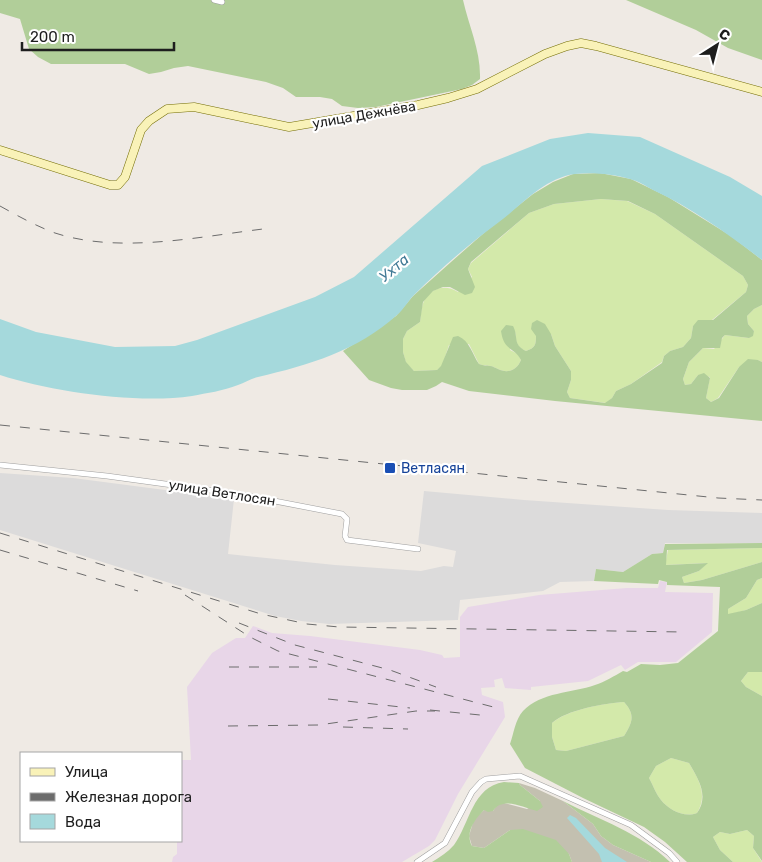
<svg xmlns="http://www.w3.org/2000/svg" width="762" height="862" viewBox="0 0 762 862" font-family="Rubik,sans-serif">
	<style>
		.residential { fill: #dcdbdb }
		.industrial { fill: #e8d6e8 }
		.construction { fill: #c3c0b0 }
		.grass { fill: #d3e9aa }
		.forest { fill: #b1ce99; fill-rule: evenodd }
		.water { fill: #a5d9dc }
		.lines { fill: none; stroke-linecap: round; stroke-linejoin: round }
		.street-casing { stroke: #9f9f9f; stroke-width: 6 }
		.secondary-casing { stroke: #746e06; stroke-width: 9 }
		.street { stroke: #fff; stroke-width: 5 }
		.secondary { stroke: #f9f2b8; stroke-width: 8 }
		.rail { stroke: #6c6c6c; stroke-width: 1; stroke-dasharray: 10 10; stroke-linecap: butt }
		.transit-dot { fill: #1a4fb4; stroke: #fff; stroke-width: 2 }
		.labels { text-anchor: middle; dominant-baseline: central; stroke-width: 4.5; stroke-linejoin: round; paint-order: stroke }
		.street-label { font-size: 14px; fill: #1e1e1e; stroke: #fff }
		.transit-label { font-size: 14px; fill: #164399; stroke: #fff; text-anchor: start }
		.water-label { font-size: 15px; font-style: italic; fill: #427a96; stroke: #fff }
	</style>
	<rect width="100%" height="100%" fill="#efeae4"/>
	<path class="residential" d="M0 473 73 478 234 499 228 554 335 565 421 571 444 566 453 567 456 551 418 543 424 491 524 500 668 510 762 513V543H665L663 553 652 554 623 572 596 569 594 581 560 582 543 591 460 600 458 620 329 624 301 621 275 616 0 530Z"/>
	<path class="industrial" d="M660 581 667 582 665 592 713 593 712 632 676 662H638L625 670 621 665 588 681 531 687V690L505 688 502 678 494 680 495 687 481 688 482 695 503 702 505 717 458 794 435 840 429 846 402 862H172L173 857 177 854V841H181V760H191L187 687 212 653 236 638H245L253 626 272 633 310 636 420 650 442 655 444 658 460 657V617L468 607 539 595 627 588H658Z"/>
	<path class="construction" d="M519 783 535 788 563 801 593 824 601 836 613 845 651 862H572L569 854 510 830 484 848 472 846 469 836 474 819 484 810 493 811 497 805 504 803 527 809 540 801 520 785Z"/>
	<path class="grass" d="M601 199 627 201 655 214 743 276 748 285 746 292 712 320H706L693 326 691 338 683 347 670 351 664 356 662 362 631 384 616 391 612 398 606 403 570 398 567 392 571 380V371L555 346 551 334 536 336C536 345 535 348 526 351 517 347 515 342 516 332L510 350 518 354 521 360C517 370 508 374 498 369 495 368 493 366 490 366 486 365 484 366 479 364L469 344 449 345 442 366 437 370 414 371 406 363 403 352V339L407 331 420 322C421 316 421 307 424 301 431 287 446 284 458 292L472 277 468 269 471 263 529 213 554 204Z
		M762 305V362L758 360 739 367 718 398 711 402 706 398 710 377 698 375 691 384 685 385 683 379 689 362 703 348 714 349 725 335 749 338 754 331 748 324 747 316 754 309Z
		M762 548V562L702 580 684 583 682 577 699 571 707 563 665 565 668 550Z
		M762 578V603L746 610 728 615V609L746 598 757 580Z
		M755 671 762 672V696L746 687 741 681 748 672Z
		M624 702C636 715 632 723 624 736L566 751 556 750 552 737V723C567 710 604 703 624 702Z
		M671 758 689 763C699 780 708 795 697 813 684 818 669 810 661 800 656 794 653 785 649 778L656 766Z
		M747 830 754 836 753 848 762 862H733L720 850 713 837 720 832 730 834Z"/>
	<path class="forest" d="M0 0H463C469 27 481 51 480 79L472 85 462 89 376 107 358 108 342 106 332 99 320 97H296L283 88 266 82 188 66 174 68 161 72 149 74 125 64H51L38 57 29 49 20 19 0 13Z
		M626 0H762V60L728 48 696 30Z
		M600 173 631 179 668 197 731 236 762 260V305L754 309 747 316 748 324 754 331 753 336 749 338 725 335 722 338 720 348H703L689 362 683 379 685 385 691 384 698 375 704 373 710 378 706 398 711 402 719 398 739 367 748 359 758 360 762 362V421L555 401 469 391 442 382 436 386 427 390H402L391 388 369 380 343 351 396 316 413 296 451 262 485 232 533 194 553 182 573 174ZM601 199 628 201 655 214 743 276 748 285 746 292 713 320H698L693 326 691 338 683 347 670 351 664 356 662 363 631 384 616 391 612 398 605 403 570 398 567 392 571 380V371L555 346 551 334 545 324 537 320 532 323 531 329 536 336C536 345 535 348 526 351 512 344 519 337 513 326L506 325 501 331C504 352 514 346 521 360 517 370 508 374 498 369 495 368 493 366 490 366 486 365 484 366 479 364 472 354 470 341 458 336L453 337 441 366 437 370 414 371 406 362 403 352V339L407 331 420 322 423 302 433 291 443 287H450L465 295 472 293 475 287 468 269 471 262 529 213 554 204Z
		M762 543V548L667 550 666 565 708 563 699 571 682 577 684 583 702 580 762 562V578L757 580 746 598 728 609V614L746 610 762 603V672H748L741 681 746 687 762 696V861L753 848 754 836 747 830 730 834 720 832 713 837 720 850 733 862H687L665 842 644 827 583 798 525 768 510 744C514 733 515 720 523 711 541 692 572 693 595 685 605 682 614 676 623 671L627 672 641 664 660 665 678 663 718 631 720 587 667 585V582L659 580 658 584 594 581 596 569 623 572 652 554 663 553 665 544ZM624 702C636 715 632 723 624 736L566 751 556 750 552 737V723C566 710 605 703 624 702ZM671 758 689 763C699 780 709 796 697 813 684 818 669 810 661 800 656 794 653 785 649 778L656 766Z
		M504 782 519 783 520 785 540 801 543 807 537 811C523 808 503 796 493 811L488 812 484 810C474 820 465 833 472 846L484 848 510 830 523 829 556 840 569 854 572 862H432C440 857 448 852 454 845 470 823 472 787 504 782Z
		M563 801C600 820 640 833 670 862H651L613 845 601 836 593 824Z"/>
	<path class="water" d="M588 133 640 137 730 177 762 196V260C728 234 692 208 653 190 646 186 638 181 630 179 613 174 592 172 575 174 544 178 522 205 499 222 469 244 440 269 414 295 408 301 404 309 397 315 357 351 309 365 258 377 250 379 245 383 238 385 223 391 207 393 192 396 137 404 52 392 0 375V319L36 332 115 347 175 346 197 340 315 297 354 277 482 166 550 139Z
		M570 815 576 818 605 848 627 862H602L599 854 567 818Z"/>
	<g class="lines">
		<defs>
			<path id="street" d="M214 0 222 2
				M0 465 107 476 238 494 342 514 347 519 345 536 347 540 418 549
				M417 862 445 843 472 792 481 782 486 779 520 776 631 825 669 853 677 862"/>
			<path id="secondary" d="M0 150 110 185H118L125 177 141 130 149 121 167 109 194 107 289 127 418 105 448 98 477 89 545 54 567 46 581 43 596 46 762 92"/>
		</defs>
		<use href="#street" class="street-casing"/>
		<use href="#secondary" class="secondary-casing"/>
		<use href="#street" class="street"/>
		<use href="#secondary" class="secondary"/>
		<path class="rail" d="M0 206C18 216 36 226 55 233 119 254 197 237 263 229
			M0 425 718 498 762 500
			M0 533 261 614 307 624 339 627 683 632
			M0 550 138 591
			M185 595 250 637 278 651 501 709
			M239 623 295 645 390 670 436 687
			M229 667H317
			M328 699 410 708
			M430 710 480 715
			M228 726 319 725 416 711H435
			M343 727 408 729"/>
	</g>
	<rect class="transit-dot" x="384" y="462" width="12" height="12" rx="2.5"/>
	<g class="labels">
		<g class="street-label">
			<text transform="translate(364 115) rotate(-10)">улица Дежнёва</text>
			<text transform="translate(222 493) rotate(9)">улица Ветлосян</text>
		</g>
		<g class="transit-label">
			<text x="401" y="468">Ветласян</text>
		</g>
		<g class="water-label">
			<text transform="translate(394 268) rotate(-40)">Ухта</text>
		</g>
	</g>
	<rect x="20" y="752" width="162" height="90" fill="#ffffff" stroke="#a5a5a5"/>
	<rect x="30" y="768" width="25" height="8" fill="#f9f2b8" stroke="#a5a5a5"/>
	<text x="65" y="777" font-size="15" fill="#1e1e1e">Улица</text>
	<rect x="30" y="793" width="25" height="8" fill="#6c6c6c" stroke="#a5a5a5"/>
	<text x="65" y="802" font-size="15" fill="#1e1e1e">Железная дорога</text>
	<rect x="30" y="814" width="25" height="15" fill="#a5d9dc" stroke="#a5a5a5"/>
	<text x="65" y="827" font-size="15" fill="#1e1e1e">Вода</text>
	<g transform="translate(717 45) rotate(36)" stroke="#ffffff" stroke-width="4" paint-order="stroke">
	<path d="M0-4L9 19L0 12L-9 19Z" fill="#1e1e1e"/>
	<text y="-8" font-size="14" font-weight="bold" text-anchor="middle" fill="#1e1e1e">С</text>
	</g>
	<path d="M22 42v8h152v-8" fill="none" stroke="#1e1e1e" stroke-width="2.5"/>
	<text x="30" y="42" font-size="15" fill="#1e1e1e" stroke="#ffffff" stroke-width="4" paint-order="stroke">200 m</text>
</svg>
